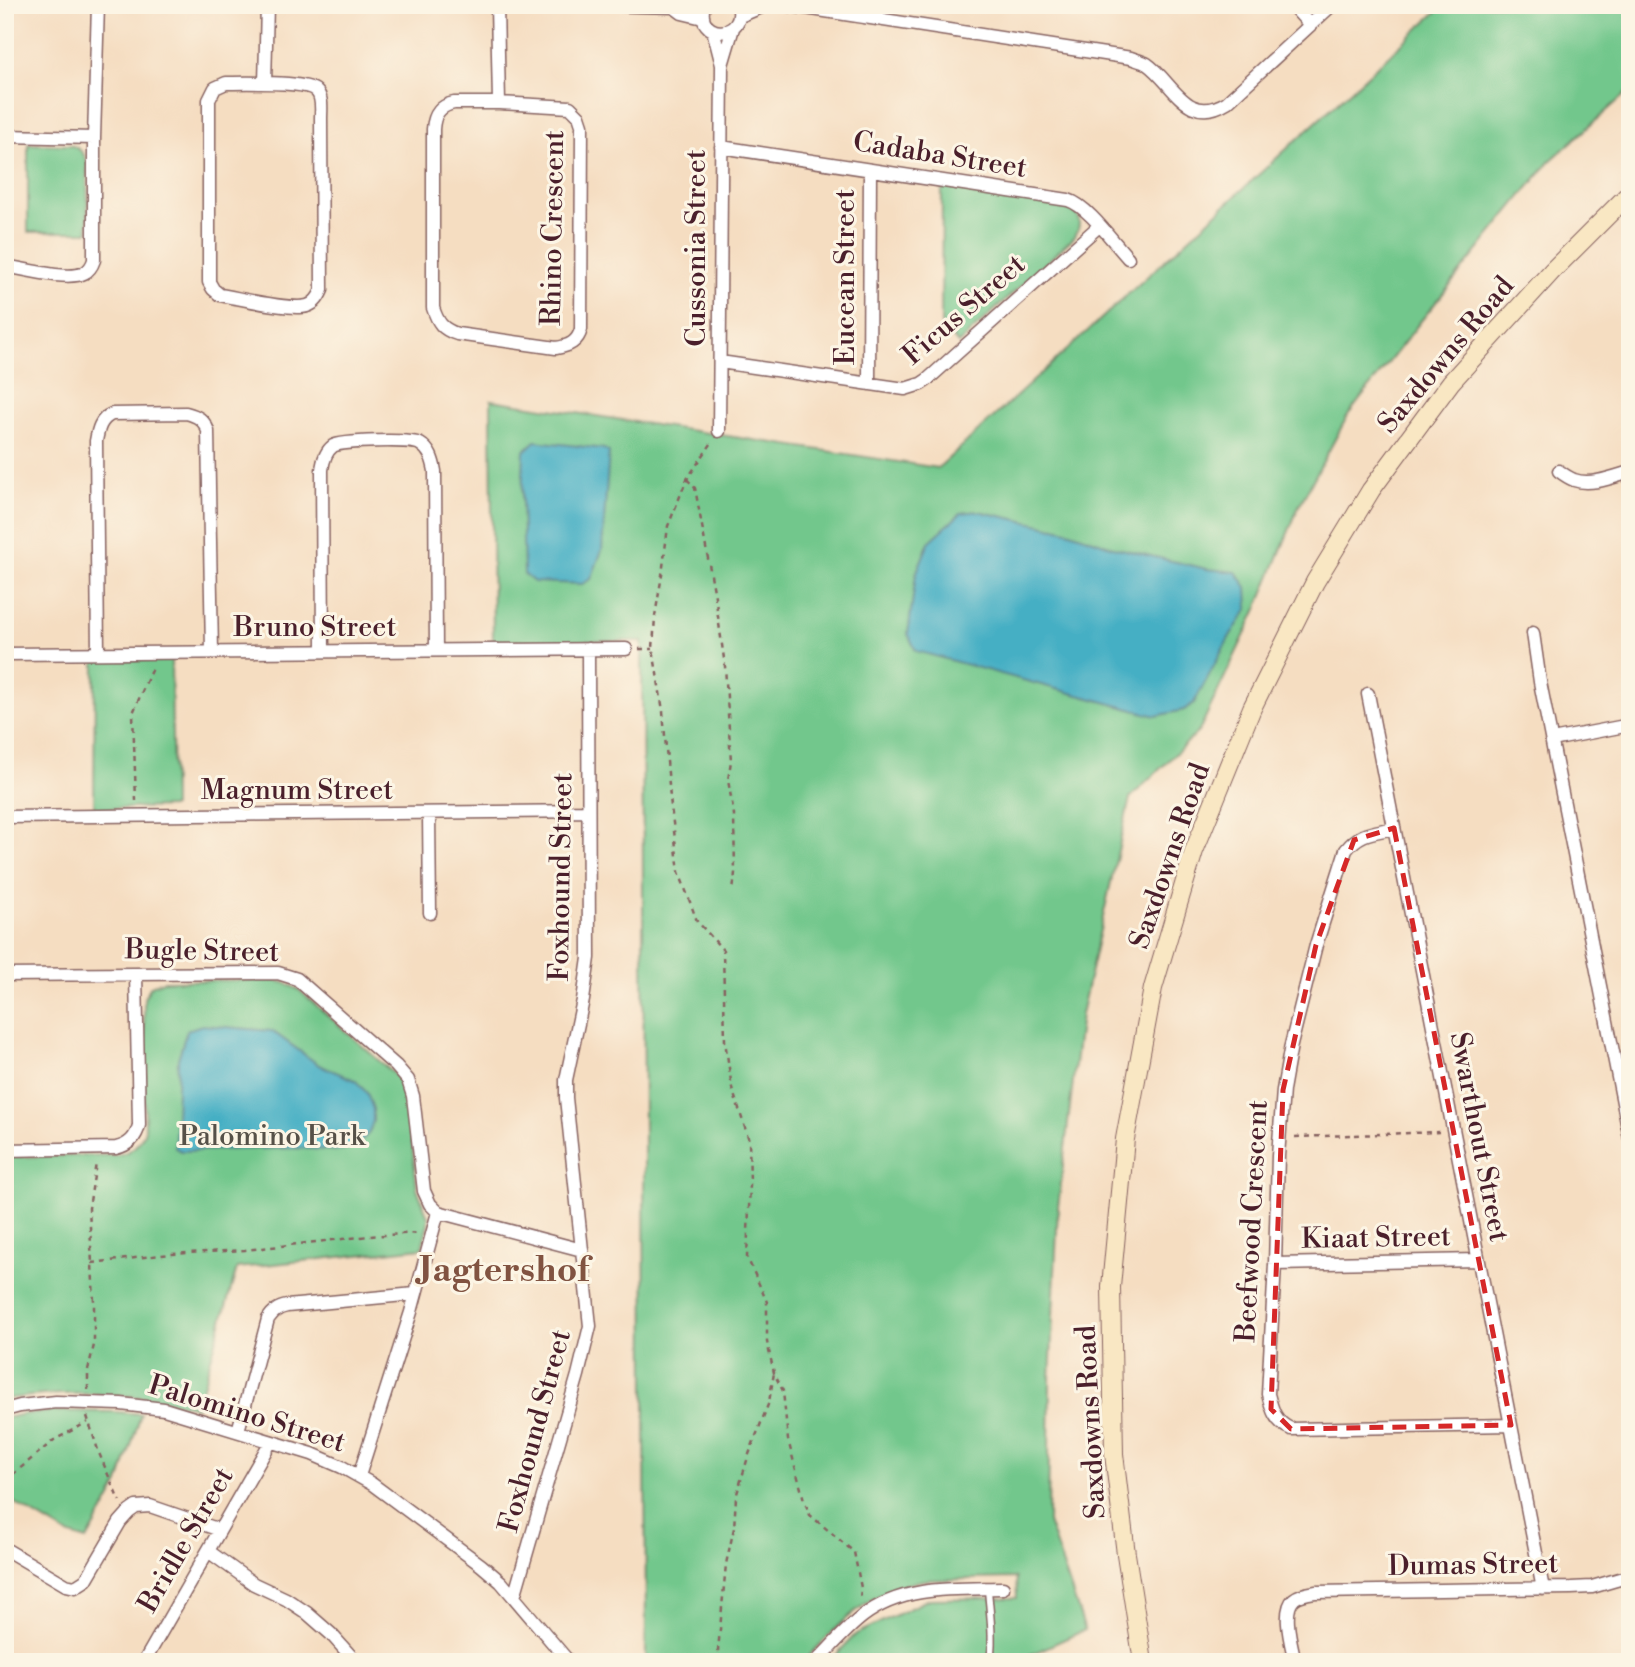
<svg xmlns="http://www.w3.org/2000/svg" width="1635" height="1667" viewBox="0 0 1635 1667" font-family="'Libre Bodoni',serif">
	<style>
		.green { fill: #72c78c; stroke: #5e735c; stroke-width: 2 }
		.water { fill: #45afc4; stroke: #486778; stroke-width: 2 }
		.lines { fill: none; stroke-linecap: round; stroke-linejoin: round }
		.lane-casing { stroke: #866260; stroke-width: 9 }
		.street-casing { stroke: #866260; stroke-width: 15 }
		.secondary-casing { stroke: #866260; stroke-width: 20 }
		.path { stroke: #866260; stroke-width: 2.5; stroke-dasharray: 5 5; stroke-linecap: butt }
		.lane { stroke: #fff; stroke-width: 6 }
		.street { stroke: #fff; stroke-width: 12 }
		.secondary { stroke: #f9e7c3; stroke-width: 18 }
		.marked { fill: none; stroke: #d62828; stroke-width: 5; stroke-dasharray: 14 9; stroke-linejoin: round }
		.labels { text-anchor: middle; dominant-baseline: central; stroke-width: 6; stroke-linejoin: round; paint-order: stroke }
		.street-label { font-size: 28px; fill: #4a1f2b; stroke: #fcf5e5 }
		.park-label { font-size: 28px; fill: #565148; stroke: #fcf5e5 }
		.district-label { font-size: 35px; font-weight: bold; fill: #815341; stroke: #fcf5e5 }
	</style>
	<rect width="100%" height="100%" fill="#fcf5e5"/>
	<filter id="ink" filterUnits="userSpaceOnUse"><feTurbulence type="fractalNoise" baseFrequency=".0143" numOctaves="2"/><feDisplacementMap in="SourceGraphic" scale="14" xChannelSelector="R" yChannelSelector="G"/><feConvolveMatrix kernelMatrix="1 2 1 2 8 2 1 2 1" color-interpolation-filters="sRGB"/></filter>
	<filter id="wash" filterUnits="userSpaceOnUse"><feTurbulence type="fractalNoise" baseFrequency=".00686" numOctaves="4" result="noise"/><feDisplacementMap in="SourceGraphic" scale="28" xChannelSelector="R" yChannelSelector="G"/><feGaussianBlur stdDeviation="1.57" result="paint"/><feColorMatrix in="noise" values="0 0 0 0 0 0 0 0 0 0 0 0 0 0 0 0 0 1.4 0 .05"/><feComposite in="paint" operator="in"/></filter>
	<g filter="url(#wash)">
		<rect width="100%" height="100%" fill="#f5ddc1"/>
		<path class="green" d="M1444 5H1630V90L1549 162 1420 322 1348 415 1299 506 1257 609 1199 731 1130 798 1081 1014 1058 1207 1050 1381 1048 1522 1085 1630 1014 1662H829L856 1634 929 1599 1017 1598 1016 1578 925 1580C866 1591 843 1622 803 1662H646L642 641H493L491 400 938 468Z
			M28 144 70 145C79 148 84 152 87 162L88 232H28Z
			M942 186 1067 205C1080 212 1082 224 1075 236L958 344 941 324Z
			M171 659 173 807 94 809 95 660Z
			M272 980 286 983 299 990 393 1073 403 1084 406 1092 417 1188 428 1217V1224L422 1248 237 1268 197 1407C133 1392 70 1390 5 1399V1157L117 1155C132 1152 141 1144 145 1129L144 998 151 986 163 981Z
			M60 1411 117 1412 141 1414 119 1483 87 1540 67 1534 5 1497V1418L24 1414Z"/>
		<path class="water" d="M535 441 604 449 609 452 602 550 591 579 582 584 534 582 524 574 522 498 524 451Z
			M978 511 1068 531 1113 547 1172 561 1207 569 1236 572 1247 587 1248 609 1230 636 1194 703 1184 710 1156 716 916 651 908 634 916 574 929 542 961 513Z
			M202 1025 272 1031 319 1065 355 1080 367 1093 373 1109V1121L369 1133 358 1144 341 1151 298 1148 181 1151 175 1148 178 1059 187 1030Z"/>
	</g>
	<g filter="url(#ink)">
		<g class="lines">
			<defs>
				<path id="lane" d="M988 1589C989 1607 995 1645 989 1662"/>
				<path id="street" d="M497 5 499 103
					M602 5 674 7 679 5
					M704 5C694 41 748 40 738 5
					M786 5 1131 58C1136 60 1142 61 1147 64 1173 82 1187 127 1227 102L1332 5
					M1292 5 1310 25
					M674 7 682 13 703 18
					M740 16 766 5
					M713 30 722 65
					M226 83C242 83 307 81 316 91 323 97 321 110 321 118L322 290C319 297 315 304 307 306 291 311 239 298 220 295L213 289 209 282V100L215 88Z
					M265 83 267 5
					M454 103H499L570 107 579 116 582 125 581 329C578 342 569 346 556 348L457 334C442 329 438 323 433 308V129C434 115 439 106 454 103Z
					M5 136 94 138
					M721 147 1068 200C1088 206 1113 242 1128 258
					M5 266C24 269 68 281 84 273 90 270 92 266 94 260V138L98 5
					M720 362 905 389 921 384 927 380 1099 226
					M869 384 870 170
					M719 431 722 65 733 28
					M1559 471C1563 474 1569 478 1574 480 1591 486 1613 477 1630 472
					M1533 633 1540 682 1630 1138
					M323 651 322 470C323 461 325 452 333 446 342 441 411 439 420 444 430 450 433 460 435 471L436 650
					M98 653 96 441C98 430 100 419 112 414L186 413C198 416 204 420 208 431L212 652
					M5 654 626 649
					M1368 694 1543 1589
					M1552 740 1630 725
					M429 814 430 913
					M5 817 588 811
					M1394 828C1372 833 1360 832 1346 850L1316 945 1291 1045 1283 1090 1278 1156 1275 1264 1268 1394C1272 1410 1275 1422 1291 1429L1511 1425
					M5 975 278 973 297 979 396 1066 408 1080 413 1096 424 1191 430 1204 438 1212
					M5 1150 116 1148C129 1145 136 1138 139 1125L136 974
					M438 1212 582 1250
					M1275 1264 1478 1260
					M5 1410 20 1406 56 1402 121 1404 164 1409 312 1454 342 1467 372 1484 481 1565 501 1582 569 1662
					M238 1431 268 1319C273 1312 277 1308 287 1306L415 1294
					M359 1476 411 1312 438 1212
					M5 1549 66 1585 75 1587 86 1580 120 1522 129 1512 136 1507 150 1506 220 1530
					M208 1551 254 1584 286 1599 307 1613 331 1634 356 1662
					M514 1597 578 1375 590 1326 566 1098V1080L583 1000 589 958 588 649
					M144 1662 270 1443
					M816 1662C831 1647 846 1629 863 1616 904 1585 954 1589 1003 1588
					M1295 1662C1292 1646 1281 1611 1294 1599 1300 1594 1309 1593 1316 1592L1571 1588 1592 1587 1630 1576"/>
				<path id="secondary" d="M1143 1662 1126 1554 1114 1454 1111 1287 1125 1139 1153 988 1194 851 1252 708 1315 582 1371 490 1451 382 1553 270 1630 193"/>
			</defs>
			<use href="#lane" class="lane-casing"/>
			<use href="#street" class="street-casing"/>
			<use href="#secondary" class="secondary-casing"/>
			<path class="path" d="M711 444 687 479 668 526 662 575 655 616 653 649 663 711 670 798 679 872 697 921 723 950 725 1041 732 1088 749 1140 750 1184 747 1257 767 1302V1342L774 1373 783 1391 788 1440 804 1500 810 1515 854 1552 861 1588 860 1600
				M687 479 695 488 716 602 725 666 731 761 728 780 734 815 735 873 733 892
				M639 649H653
				M136 801 133 713 152 668
				M1295 1137 1439 1132
				M92 1263 170 1254 245 1250 369 1236 419 1233
				M88 1390V1370L94 1345V1301L89 1208 96 1163
				M87 1416 99 1453 117 1496 120 1501
				M5 1481 54 1440 88 1422
				M717 1662 726 1564 734 1528 736 1497 748 1457 769 1402 774 1373"/>
			<use href="#lane" class="lane"/>
			<use href="#street" class="street"/>
			<use href="#secondary" class="secondary"/>
		</g>
	</g>
	<path class="marked" d="M1394 828 1511 1425 1291 1429 1271 1409 1283 1090 1316 945 1354 840Z"/>
	<g class="labels">
		<g class="street-label">
			<text transform="translate(940 155) rotate(9)">Cadaba Street</text>
			<text transform="translate(553 228) rotate(-89)">Rhino Crescent</text>
			<text transform="translate(696 248) rotate(-90)">Cussonia Street</text>
			<text transform="translate(845 277) rotate(-90)">Eucean Street</text>
			<text transform="translate(964 310) rotate(-41)">Ficus Street</text>
			<text transform="translate(1446 355) rotate(-50)">Saxdowns Road</text>
			<text x="315" y="627">Bruno Street</text>
			<text x="297" y="790">Magnum Street</text>
			<text transform="translate(1170 856) rotate(-71)">Saxdowns Road</text>
			<text transform="translate(561 877) rotate(-89)">Foxhound Street</text>
			<text transform="translate(202 951) rotate(1)">Bugle Street</text>
			<text transform="translate(1479 1137) rotate(79)">Swarthout Street</text>
			<text transform="translate(1252 1221) rotate(-87)">Beefwood Crescent</text>
			<text transform="translate(1376 1238) rotate(-1)">Kiaat Street</text>
			<text transform="translate(247 1414) rotate(17)">Palomino Street</text>
			<text transform="translate(1091 1422) rotate(-93)">Saxdowns Road</text>
			<text transform="translate(535 1431) rotate(-75)">Foxhound Street</text>
			<text transform="translate(186 1540) rotate(-60)">Bridle Street</text>
			<text transform="translate(1473 1565) rotate(-1)">Dumas Street</text>
		</g>
		<g class="park-label">
			<text x="272" y="1136">Palomino Park</text>
		</g>
		<g class="district-label">
			<text x="504" y="1270">Jagtershof</text>
		</g>
	</g>
	<rect width="1635" height="1667" fill="none" stroke="#fcf5e5" stroke-width="28"/>
</svg>
